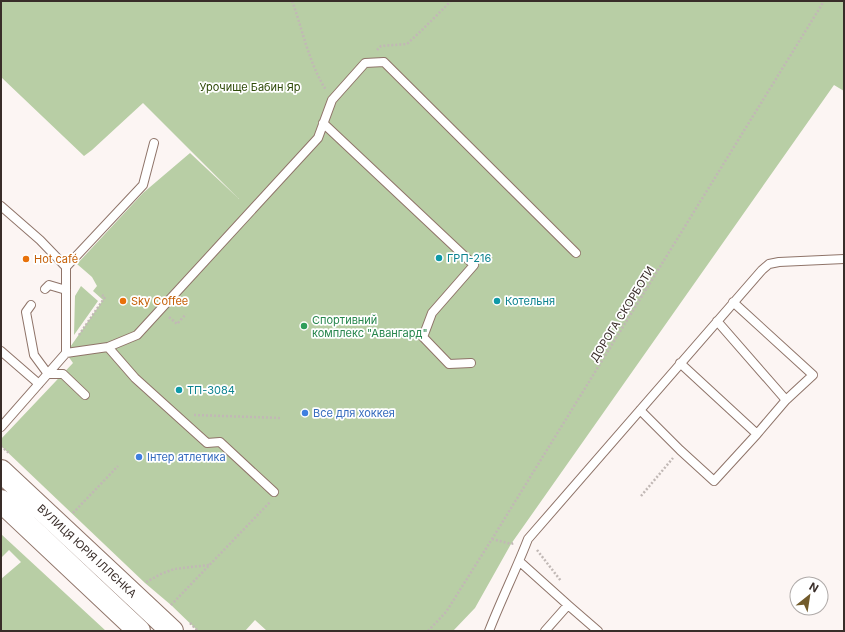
<svg xmlns="http://www.w3.org/2000/svg" width="845" height="632" viewBox="0 0 845 632" font-family="Inter,sans-serif">
	<style>
		.green { fill: #b8cea5 }
		.lines { fill: none; stroke-linecap: round; stroke-linejoin: round }
		.lane-casing { stroke: #8f7469; stroke-width: 10 }
		.secondary-casing { stroke: #8f7469; stroke-width: 24 }
		.path { stroke: #c1b8b5; stroke-width: 2.5; stroke-dasharray: 2 2; stroke-linecap: butt }
		.lane { stroke: #fff; stroke-width: 8 }
		.secondary { stroke: #fff; stroke-width: 22 }
		.culture-dot { fill: #0f9aa8; stroke: #fff; stroke-width: 1.5 }
		.food-dot { fill: #e8710a; stroke: #fff; stroke-width: 1.5 }
		.leisure-dot { fill: #2e9e5b; stroke: #fff; stroke-width: 1.5 }
		.shop-dot { fill: #3f7fe0; stroke: #fff; stroke-width: 1.5 }
		.labels { text-anchor: middle; dominant-baseline: central; stroke-width: 3.5; stroke-linejoin: round; paint-order: stroke }
		.park-label { font-size: 11px; fill: #2f4b09; stroke: #fff }
		.culture-label { font-size: 11px; fill: #0d838f; stroke: #fff; text-anchor: start }
		.food-label { font-size: 11px; fill: #c56008; stroke: #fff; text-anchor: start }
		.street-label { font-size: 11px; fill: #392d29; stroke: #fff }
		.leisure-label { font-size: 11px; fill: #27864d; stroke: #fff; text-anchor: start }
		.shop-label { font-size: 11px; fill: #366cbe; stroke: #fff; text-anchor: start }
	</style>
	<rect width="100%" height="100%" fill="#fcf5f3"/>
	<path class="green" d="M1 1H844V91L834 85 511 544 475 608 453 631H267L255 620 245 631H198L171 605 145 583 1 446V439L73 363 66 353 103 300 93 291 97 286 92 277 77 264 143 193 190 153 239 199 143 103 92 150 84 156 1 77Z
		M81 286 98 301 74 335 75 296Z
		M1 534 106 631H1V579L21 562 9 550 1 558Z"/>
	<g class="lines">
		<defs>
			<path id="lane" d="M323 123 474 265 432 313 423 337 449 364 471 363
				M1 206 40 240 66 267
				M45 289 49 285 66 290
				M31 305 26 312 34 355 48 374H63L85 395
				M717 321 786 400
				M108 347 137 335 318 138 332 100 365 63 384 62 576 253
				M1 351 39 384
				M66 353 108 347 135 378 207 443 220 442 274 492
				M680 363 757 434
				M640 410 680 450 714 481 757 434 786 400 813 375 733 302
				M1 427 66 353V267L143 185 154 143
				M519 561 568 605
				M489 631C501 600 516 570 528 539L762 270 769 264 779 262 844 259
				M545 631 568 605 598 631"/>
			<path id="secondary" d="M1 471 172 631
				M1 501 139 631"/>
		</defs>
		<use href="#lane" class="lane-casing"/>
		<use href="#secondary" class="secondary-casing"/>
		<path class="path" d="M292 1 294 6C303 33 310 65 326 90
			M377 50 381 46 407 44 422 30 451 1
			M169 317 177 324 186 314
			M79 335 105 297 102 295
			M194 415 281 418
			M1 446 10 454
			M641 496 673 458
			M73 513 118 466
			M492 539 511 544 514 543
			M537 550 561 581
			M146 582 161 574 174 569 209 565
			M171 605 270 502
			M190 623 198 631
			M428 631 446 612 492 539 824 1"/>
		<use href="#lane" class="lane"/>
		<use href="#secondary" class="secondary"/>
	</g>
	<g class="culture-dot">
		<circle cx="439" cy="258" r="4"/>
		<circle cx="497" cy="301" r="4"/>
		<circle cx="179" cy="390" r="4"/>
	</g>
	<g class="food-dot">
		<circle cx="26" cy="259" r="4"/>
		<circle cx="123" cy="301" r="4"/>
	</g>
	<circle class="leisure-dot" cx="304" cy="326" r="4"/>
	<g class="shop-dot">
		<circle cx="305" cy="413" r="4"/>
		<circle cx="139" cy="457" r="4"/>
	</g>
	<g class="labels">
		<g class="park-label">
			<text x="250" y="87">Урочище Бабин Яр</text>
		</g>
		<g class="culture-label">
			<text x="447" y="258">ГРП-216</text>
			<text x="505" y="301">Котельня</text>
			<text x="187" y="390">ТП-3084</text>
		</g>
		<g class="food-label">
			<text x="34" y="259">Hot café</text>
			<text x="131" y="301">Sky Coffee</text>
		</g>
		<g class="street-label">
			<text transform="translate(622 314) rotate(-58)">ДОРОГА СКОРБОТИ</text>
			<text transform="translate(87 551) rotate(43)">ВУЛИЦЯ ЮРІЯ ІЛЛЄНКА</text>
		</g>
		<g class="leisure-label">
			<text x="312" y="320">Спортивний<tspan x="312" dy="13">комплекс "Авангард"</tspan></text>
		</g>
		<g class="shop-label">
			<text x="313" y="413">Все для хоккея</text>
			<text x="147" y="457">Інтер атлетика</text>
		</g>
	</g>
	<rect width="845" height="632" fill="none" stroke="#392d29" stroke-width="4"/>
	<g transform="translate(809 596) rotate(30)"><circle r="19" fill="#ffffff" stroke="#b0aba9"/>
	<path d="M0-3L7 15L0 10L-7 15Z" fill="#725b2b"/>
	<text y="-6" font-size="11" font-weight="bold" text-anchor="middle" fill="#392d29">N</text>
	</g>
</svg>
